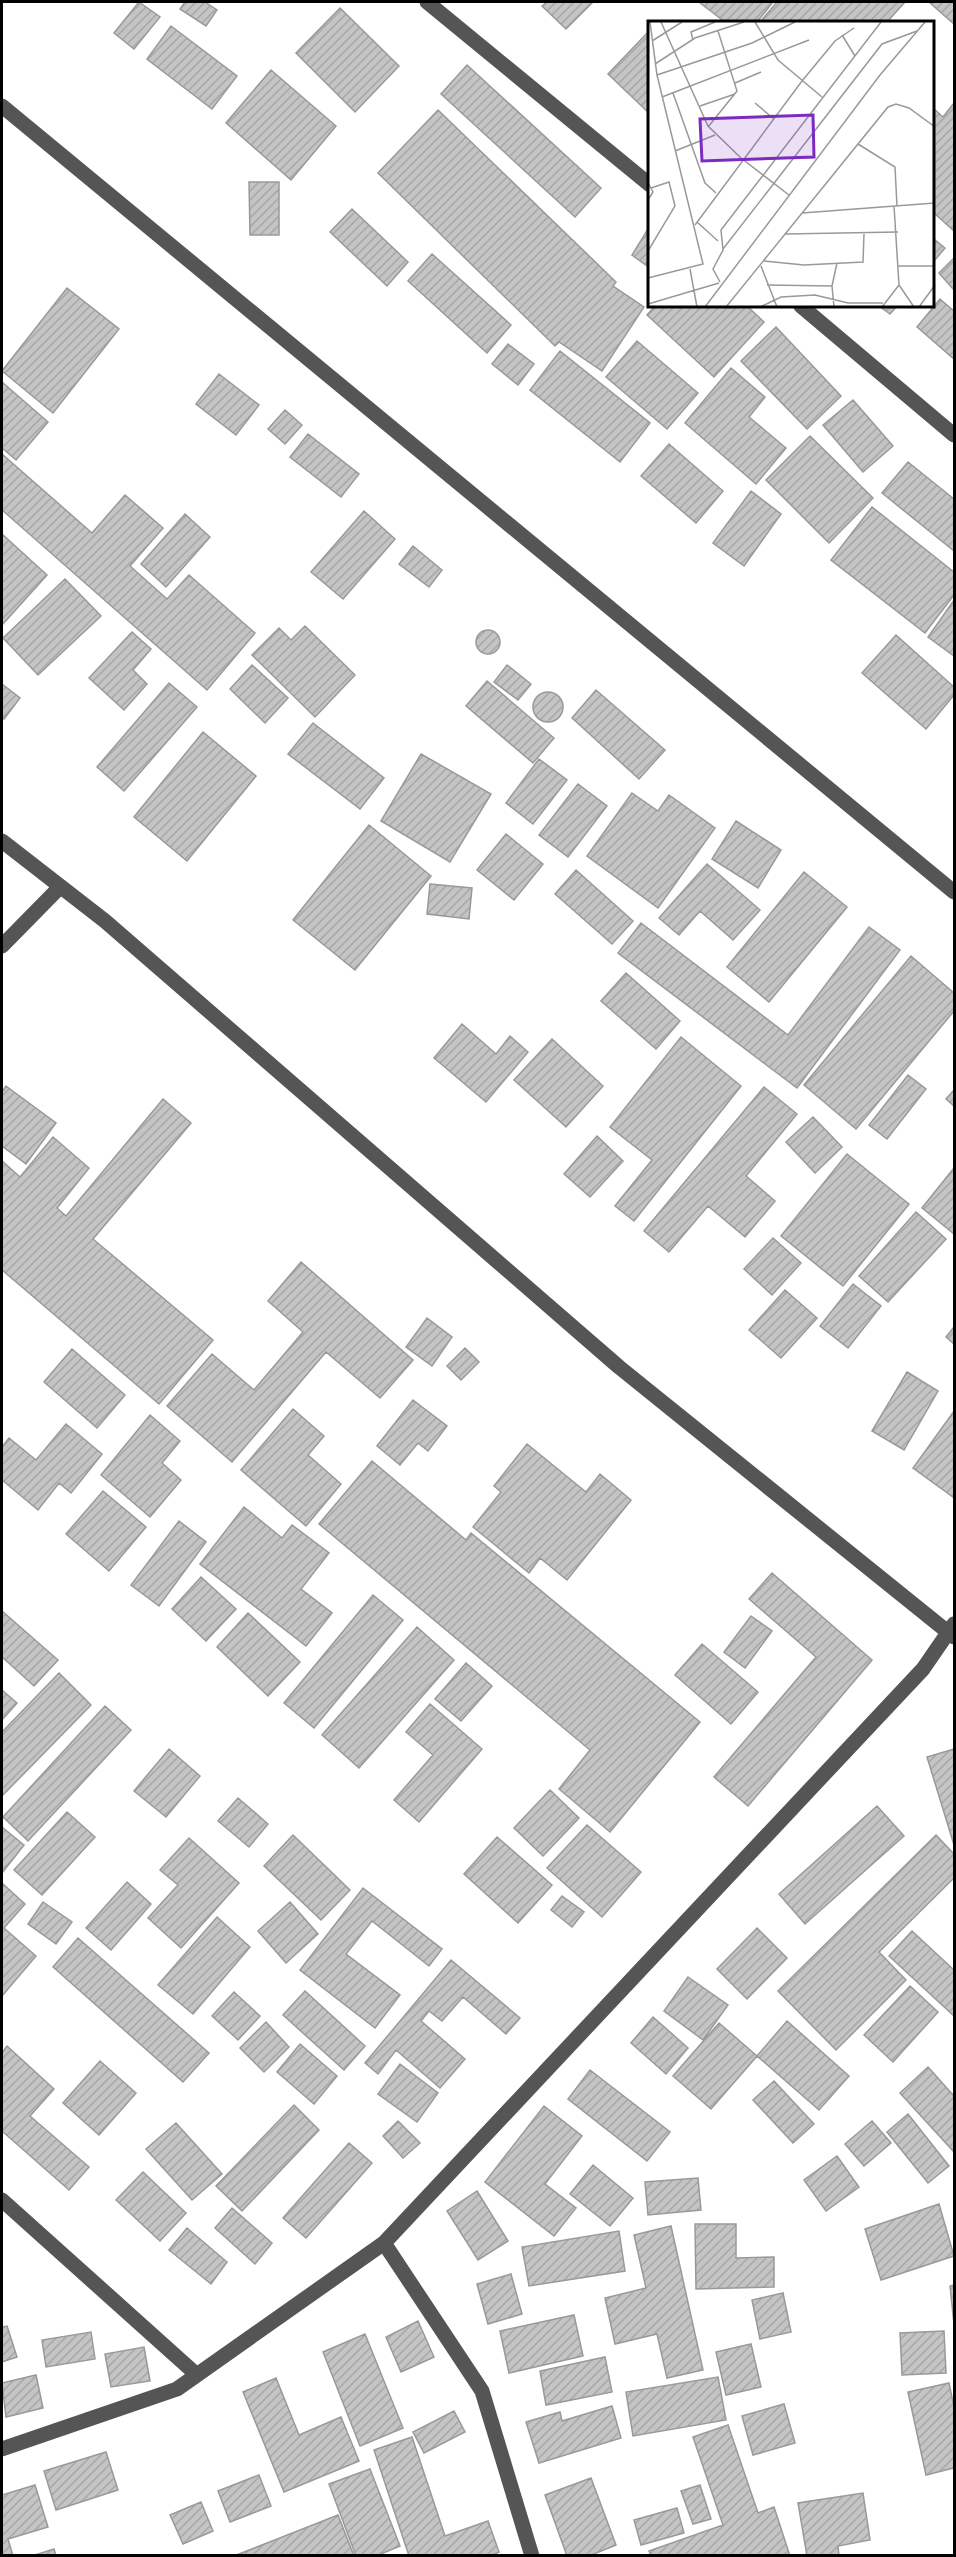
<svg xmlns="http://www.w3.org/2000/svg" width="956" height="2557" viewBox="0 0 956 2557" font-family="'Archivo Narrow',sans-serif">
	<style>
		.building { fill: url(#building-hatch); stroke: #999; stroke-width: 1.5 }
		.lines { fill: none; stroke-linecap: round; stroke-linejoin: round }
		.minor { stroke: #555; stroke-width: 15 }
		.inset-road { fill: none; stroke: #999; stroke-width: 1.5 }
		.view { fill: #7b2cbf; fill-opacity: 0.15; stroke: #7b2cbf; stroke-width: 3 }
		.inset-edge { fill: none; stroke: #000; stroke-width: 3 }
	</style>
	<defs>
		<pattern id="building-hatch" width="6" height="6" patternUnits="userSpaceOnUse" patternTransform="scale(1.5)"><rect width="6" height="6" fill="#c4c4c4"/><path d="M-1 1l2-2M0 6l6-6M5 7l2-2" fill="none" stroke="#a7a7a7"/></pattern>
	</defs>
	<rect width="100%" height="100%" fill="#fff"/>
	<path class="building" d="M139 2 160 17 134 49 114 33Z
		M185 2H205L217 10 206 26 180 9Z
		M547 2H593L566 29 542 6Z
		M699 2H773L757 22H725Z
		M777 2H905L887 22H760Z
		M929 2H954V24Z
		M340 8 399 66 355 112 296 53Z
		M171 26 237 76 212 109 147 59Z
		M649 31 650 32V114L608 74Z
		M467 65 601 188 575 217 441 94Z
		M271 70 336 126 291 180 226 123Z
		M954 103V231L934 213V109L943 117Z
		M438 110 616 282 613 286 644 307 602 371 559 342 555 346 378 173Z
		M249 182H279V235H250Z
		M352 209 408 262 387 286 330 232Z
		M648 229 650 230V268L632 255Z
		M934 239 945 248 934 261Z
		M432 254 511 325 487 353 408 281Z
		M954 258V290L939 273Z
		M67 288 119 329 53 413 2 371Z
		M940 299 954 311V359L917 327Z
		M655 306H747L764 322 714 377 647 315Z
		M879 306H897L890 314Z
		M776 327 841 396 807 429 741 361Z
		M637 341 698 393 667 429 606 377Z
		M508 344 534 364 518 385 492 364Z
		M560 351 650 423 620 462 530 390Z
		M731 368 765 397 749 417 786 448 756 484 685 423Z
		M219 374 259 405 236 435 196 404Z
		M2 382 48 422 16 460 2 448Z
		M853 400 893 446 863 472 823 425Z
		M285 410 302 425 285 444 268 429Z
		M308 434 359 474 341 497 290 457Z
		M810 436 873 498 829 543 766 480Z
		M669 444 723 491 696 523 641 476Z
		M2 454 92 533 125 495 163 528 130 566 167 599 189 575 255 633 207 690 2 510Z
		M908 462 954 499V551L882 493Z
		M751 491 781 514 744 566 713 543Z
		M872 507 954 572V595L925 633 831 560Z
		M364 511 395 539 343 599 311 572Z
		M185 514 210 537 166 587 141 564Z
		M2 534 47 575 2 625Z
		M413 546 442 570 429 587 399 564Z
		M65 579 101 616 38 675 3 638Z
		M954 600V656L928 637Z
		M305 626 355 675 315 717 252 655 279 628 291 640Z
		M476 642a12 12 0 1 1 24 0a12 12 0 1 1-24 0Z
		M132 632 151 649 133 670 147 684 124 710 89 678Z
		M896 635 954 687V695L926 729 862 673Z
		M252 665 288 698 265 723 230 689Z
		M507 665 531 684 518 700 494 682Z
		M487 681 554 738 533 763 466 706Z
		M169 683 197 707 124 791 97 767Z
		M2 684 20 698 4 719 2 717Z
		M596 690 665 750 639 779 572 718Z
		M533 707a15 15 0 1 1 30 0a15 15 0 1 1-30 0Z
		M313 723 384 778 360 809 288 754Z
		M203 732 256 776 187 861 134 817Z
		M421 754 491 794 450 862 381 821Z
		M539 759 567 780 533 824 506 803Z
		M578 784 607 806 568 857 539 835Z
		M632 793 658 811 669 795 715 828 658 908 587 856Z
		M736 821 781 850 758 888 712 859Z
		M369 825 431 876 355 970 293 920Z
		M506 834 543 864 514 900 477 870Z
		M707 864 760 910 733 940 700 911 679 935 659 918Z
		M576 870 633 921 612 944 555 894Z
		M804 872 847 907 769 1002 727 967Z
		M430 884 472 888 469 919 427 914Z
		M641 923 788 1035 869 927 900 950 797 1088 618 953Z
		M911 956 954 993V1011L856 1129 804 1085Z
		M626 973 680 1021 656 1049 601 1001Z
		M462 1024 496 1054 510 1036 528 1052 486 1102 434 1058Z
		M681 1037 741 1086 634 1221 615 1206 652 1160 610 1127Z
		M552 1039 603 1086 566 1127 514 1080Z
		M908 1075 926 1089 887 1139 869 1125Z
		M6 1086 56 1123 26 1164 2 1146V1092Z
		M764 1087 797 1114 746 1176 775 1201 745 1237 708 1206 669 1252 644 1231Z
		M954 1090V1106L946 1099Z
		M163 1099 191 1123 93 1239 213 1340 159 1404 2 1270V1161L20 1177 53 1137 89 1168 57 1208 66 1216Z
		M813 1117 842 1147 815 1173 786 1142Z
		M597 1136 623 1161 590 1197 564 1174Z
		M847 1154 909 1204 843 1286 781 1236Z
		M954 1168V1234L922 1208Z
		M916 1212 946 1239 888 1302 859 1276Z
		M773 1238 801 1263 772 1295 744 1269Z
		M301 1262 413 1360 380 1398 326 1352 232 1462 167 1406 212 1354 254 1390 303 1332 268 1301Z
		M853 1284 881 1306 848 1348 820 1326Z
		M785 1290 817 1318 781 1358 749 1330Z
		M427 1318 452 1337 432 1366 406 1347Z
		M954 1327V1344L946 1337Z
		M465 1348 479 1362 461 1380 447 1366Z
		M72 1349 125 1395 97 1428 44 1382Z
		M907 1372 938 1391 904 1450 872 1431Z
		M413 1400 447 1426 428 1451 418 1443 400 1465 377 1446Z
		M293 1409 324 1436 308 1455 341 1484 306 1526 241 1470Z
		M954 1411V1494L953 1497 913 1468Z
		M150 1415 180 1441 162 1463 181 1480 150 1517 101 1475Z
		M66 1424 102 1454 71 1493 59 1483 38 1510 2 1480V1447L9 1438 36 1460Z
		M527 1444 586 1492 600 1474 631 1500 567 1580 540 1558 529 1573 473 1527 501 1492 494 1486Z
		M372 1461 466 1540 471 1533 700 1722 610 1832 559 1789 590 1750 319 1524Z
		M103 1491 146 1527 109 1571 66 1534Z
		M244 1507 282 1538 292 1525 329 1553 301 1589 332 1613 306 1646 200 1564Z
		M179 1521 206 1542 159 1606 131 1585Z
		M772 1573 872 1660 748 1806 714 1777 816 1657 749 1599Z
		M201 1577 236 1609 206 1641 172 1609Z
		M373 1595 403 1620 314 1728 284 1703Z
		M2 1611 58 1660 34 1686 2 1657Z
		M248 1613 300 1662 268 1696 217 1647Z
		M751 1616 772 1631 745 1668 724 1652Z
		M417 1627 454 1660 359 1768 322 1735Z
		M702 1644 758 1692 731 1724 675 1675Z
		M466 1663 492 1686 461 1721 435 1699Z
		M59 1673 91 1705 2 1796V1732Z
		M2 1690 17 1703 2 1720Z
		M430 1704 482 1749 419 1822 394 1800 433 1755 406 1732Z
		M105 1706 131 1730 28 1841 3 1817Z
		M169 1749 200 1776 166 1817 134 1791Z
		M954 1749V1845L927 1757Z
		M550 1790 579 1818 543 1856 514 1828Z
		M238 1798 268 1824 249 1847 218 1821Z
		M877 1806 904 1836 805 1924 779 1894Z
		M67 1812 95 1837 42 1895 14 1870Z
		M587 1825 641 1872 602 1917 547 1868Z
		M2 1827 24 1845 2 1873Z
		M293 1835 350 1890 321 1920 264 1866Z
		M936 1835 954 1854V1878L879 1952 906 1980 836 2050 778 1991Z
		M497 1837 552 1885 518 1923 464 1874Z
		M189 1838 239 1883 181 1948 148 1918 178 1885 160 1870Z
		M127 1882 151 1904 111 1950 86 1928Z
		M2 1883 25 1904 4 1928 36 1956 2 1996Z
		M363 1888 442 1949 429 1966 372 1921 346 1954 400 1995 375 2028 300 1970Z
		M562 1896 584 1912 572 1927 551 1910Z
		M43 1902 72 1922 56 1944 28 1924Z
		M290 1902 318 1934 286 1963 258 1931Z
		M217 1917 250 1947 193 2014 158 1985Z
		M757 1928 787 1958 747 1999 717 1969Z
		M912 1931 954 1970V2016L889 1956Z
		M78 1938 209 2053 183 2082 53 1967Z
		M451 1960 520 2018 506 2034 463 1997 442 2021 429 2011 421 2021 465 2059 440 2088 396 2050 378 2074 365 2063Z
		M688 1977 728 2005 703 2040 664 2011Z
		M910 1986 938 2012 893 2062 864 2035Z
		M305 1991 365 2046 344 2070 283 2015Z
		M234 1992 260 2016 238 2040 212 2016Z
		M653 2017 688 2048 666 2074 631 2043Z
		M787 2021 849 2076 819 2110 757 2056Z
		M266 2022 289 2047 264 2072 240 2048Z
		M719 2023 757 2056 711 2109 673 2076Z
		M300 2044 337 2076 314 2104 277 2072Z
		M7 2046 54 2089 30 2116 89 2167 69 2190 2 2131V2053Z
		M100 2061 136 2093 99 2135 63 2103Z
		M400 2064 438 2093 417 2122 378 2094Z
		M928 2067 954 2096V2152L900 2093Z
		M590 2070 670 2132 647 2161 568 2099Z
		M774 2081 814 2124 793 2143 753 2100Z
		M294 2105 319 2130 242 2211 216 2186Z
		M544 2106 582 2136 545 2184 576 2208 554 2236 485 2182Z
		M908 2114 949 2166 928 2183 887 2132Z
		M398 2121 420 2143 403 2158 383 2136Z
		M872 2121 891 2143 864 2166 845 2144Z
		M176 2123 222 2174 192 2200 146 2149Z
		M349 2143 372 2163 306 2238 283 2218Z
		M837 2156 859 2187 826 2211 804 2180Z
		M593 2165 633 2198 610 2226 570 2194Z
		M143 2172 186 2213 160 2241 116 2200Z
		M698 2178 701 2210 648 2215 645 2182Z
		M477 2191 508 2241 478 2260 447 2211Z
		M939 2204 954 2256 881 2280 865 2229Z
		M232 2208 272 2243 255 2264 215 2228Z
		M695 2224H736V2258L774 2257V2287L696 2289Z
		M671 2226 703 2370 667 2378 657 2334 615 2344 605 2298 646 2288 634 2235Z
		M187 2228 227 2262 211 2284 169 2250Z
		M619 2231 625 2271 529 2286 522 2247Z
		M511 2274 522 2314 488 2324 477 2284Z
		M954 2285V2324L950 2286Z
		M783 2293 791 2332 760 2339 752 2300Z
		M574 2315 583 2356 509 2373 500 2331Z
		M418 2321 434 2357 401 2372 386 2337Z
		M7 2326 17 2357 2 2362V2327Z
		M944 2331 946 2373 902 2375 900 2333Z
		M91 2332 95 2359 46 2367 42 2340Z
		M365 2334 403 2428 360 2446 323 2352Z
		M751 2344 761 2387 726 2395 716 2352Z
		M144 2347 150 2381 111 2387 105 2354Z
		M605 2357 612 2392 546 2405 540 2371Z
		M36 2375 43 2408 6 2417 2 2383Z
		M718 2377 726 2420 633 2436 626 2392Z
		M276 2378 299 2435 341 2417 359 2461 284 2492 243 2392Z
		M949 2383 954 2407V2468L926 2475 908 2392Z
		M784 2404 795 2443 753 2455 742 2416Z
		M612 2406 621 2438 539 2463 526 2422 560 2412 562 2421Z
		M454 2411 465 2432 424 2453 413 2432Z
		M728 2425 758 2513 774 2507 790 2556H651L649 2551 723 2525 693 2437Z
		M412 2437 445 2536 488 2521 499 2552 490 2556H409L374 2450Z
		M106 2452 118 2490 56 2510 44 2471Z
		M370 2469 400 2546 376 2556H356L329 2484Z
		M259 2475 271 2506 230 2522 218 2491Z
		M591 2478 616 2545 589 2556H567L545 2495Z
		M35 2485 48 2527 8 2539 13 2556H2V2495Z
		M700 2485 711 2519 693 2524 681 2491Z
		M863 2493 870 2540 838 2546 839 2556H807L798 2503Z
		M201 2502 213 2531 183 2544 170 2515Z
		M677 2508 684 2533 641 2545 634 2520Z
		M338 2515 354 2556H234Z
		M54 2549 56 2556H32Z"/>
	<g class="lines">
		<path class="minor" d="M427 2 650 185
			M2 106 954 892
			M801 306 954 435
			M2 841 105 921 619 1367 954 1637
			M2 946 59 888
			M2 2200 197 2375
			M384 2243 482 2391 532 2556
			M2 2449 177 2389 384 2243 923 1669 954 1624"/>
	</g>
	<g transform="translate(648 21)">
		<rect width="286" height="286" fill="#fff"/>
		<path class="inset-road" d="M13 1 60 105 93 137 141 174M107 1 130 39 174 76M194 14 207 35M45 19 43 11 67 1M4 20 34 1M7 43 47 17 96 1M9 54 104 22 147 1M87 62 113 51M25 72 57 162 68 172M14 76 161 19M107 82 126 98M52 85 87 73M60 106 89 70 70 10M210 123 247 146 249 185M27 130 67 114M0 162 5 171 0 179M246 185 251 264 266 286M154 192 287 182M49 201 70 220M47 204 154 60 187 20 206 7M137 213 250 211M75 228 234 23 269 10M0 230 27 185 21 161 3 167M116 240 156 244 215 241 216 213M113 245 129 286M250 245H287M42 248 49 286M0 257 55 243 9 54 2 1M72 261 65 248 75 229 73 209 233 1M119 264 184 265 189 242M184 265 186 286M0 283 71 262M57 286 232 54 277 1M78 286 240 86 248 83 261 87 287 106M112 286 133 276 167 274 200 282H235M234 286 251 264M271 286 287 264"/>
		<path class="view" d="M165 94 166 136 54 140 52 98Z"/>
		<rect width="286" height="286" class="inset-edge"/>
	</g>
	<rect width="956" height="2557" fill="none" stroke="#000000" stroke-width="6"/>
</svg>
